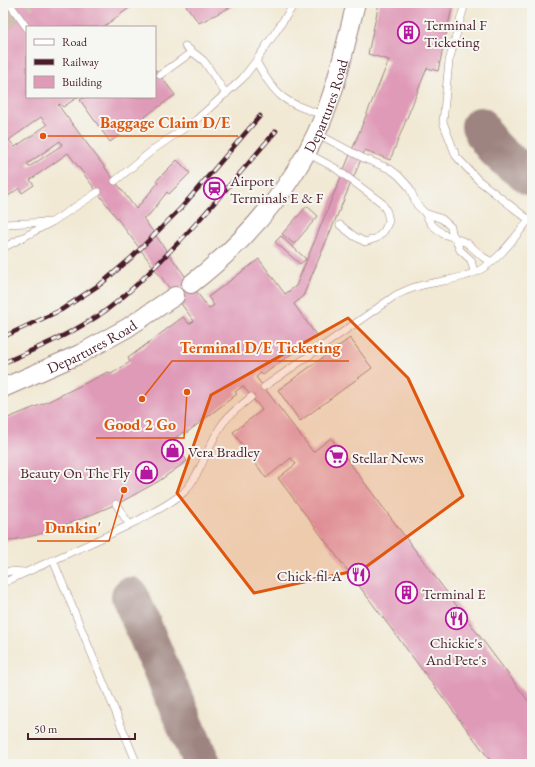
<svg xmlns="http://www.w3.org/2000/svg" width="535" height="767" viewBox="0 0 535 767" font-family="'EB Garamond',serif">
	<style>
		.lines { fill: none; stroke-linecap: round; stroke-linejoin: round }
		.taxiway { stroke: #9e8480; stroke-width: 38 }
		.building { fill: #df9ab7; fill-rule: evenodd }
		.tertiary-tunnel { stroke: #d0c1b2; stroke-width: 18; stroke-dasharray: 18 9; stroke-linecap: butt }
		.service-casing { stroke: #9e8480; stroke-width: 8 }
		.tertiary-casing { stroke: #9e8480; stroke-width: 20 }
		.service { stroke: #fff; stroke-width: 7 }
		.tertiary { stroke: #fff; stroke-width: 18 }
		.rail-casing { stroke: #4a1f2b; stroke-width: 4.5 }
		.rail { stroke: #f6f6f2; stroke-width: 3; stroke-dasharray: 9; stroke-linecap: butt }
		.marked { fill: #e0560e; fill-opacity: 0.2; stroke: #e0560e; stroke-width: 3; stroke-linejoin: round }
		.labels { text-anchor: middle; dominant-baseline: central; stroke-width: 4; stroke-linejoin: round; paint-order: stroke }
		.poi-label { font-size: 15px; fill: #4a1f2b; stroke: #f6f6f2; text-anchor: start }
		.street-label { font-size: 15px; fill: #4a1f2b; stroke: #f6f6f2 }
		.leader { fill: none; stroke: #e0560e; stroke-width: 1.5 }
		.callout-dot { fill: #e0560e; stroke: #f6f6f2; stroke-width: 1.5 }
		.callout-label { font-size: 16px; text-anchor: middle; font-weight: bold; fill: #e0560e; stroke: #f6f6f2; stroke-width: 4; stroke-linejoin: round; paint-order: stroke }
	</style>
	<rect width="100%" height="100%" fill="#f6f6f2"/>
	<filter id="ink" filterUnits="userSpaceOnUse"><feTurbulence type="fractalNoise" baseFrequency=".025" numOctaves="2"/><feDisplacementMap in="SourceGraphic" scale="8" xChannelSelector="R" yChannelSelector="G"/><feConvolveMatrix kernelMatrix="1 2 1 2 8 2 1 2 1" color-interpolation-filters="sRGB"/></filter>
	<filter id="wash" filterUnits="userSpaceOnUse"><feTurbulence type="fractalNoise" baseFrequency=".012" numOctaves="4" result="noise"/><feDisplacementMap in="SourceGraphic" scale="16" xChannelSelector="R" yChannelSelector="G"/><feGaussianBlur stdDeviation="0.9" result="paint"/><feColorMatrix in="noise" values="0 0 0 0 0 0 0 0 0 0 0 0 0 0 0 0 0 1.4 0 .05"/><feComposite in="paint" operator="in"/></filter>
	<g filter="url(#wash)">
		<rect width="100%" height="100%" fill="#f1e9d4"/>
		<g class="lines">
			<path class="taxiway" d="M480 126C490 150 511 163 532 178
				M130 596 202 764"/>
		</g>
		<g id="blocks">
			<path class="building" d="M3 3H136L103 27H27V97H78L63 107 60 104 58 105 136 209 158 183 156 181 177 160 190 173 169 194 167 192 149 215 143 218 209 309 214 305 208 297 259 259 285 294 296 286 389 60 368 54 379 3H453L438 71 427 68 390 160 365 150 303 296 294 304 316 335 263 375 261 373 256 377 313 452 331 438 532 706V764H493L278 478 296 464 291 458 266 478 233 432 262 410 243 386 235 392 237 394 185 434 183 432 173 440 187 461 159 481 121 502 81 519 37 535 3 542V420L45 403 108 372 111 374 130 362 128 358 183 317 189 324 194 321 68 153 30 180 34 185 22 193 19 188 3 200ZM41 117 47 125 15 147 9 140ZM60 141 62 145 29 167 27 164Z
				M184 3H239L199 23Z
				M155 69 175 95 110 142 80 100 85 97H155Z
				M307 206 318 216 294 244 282 234Z
				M281 236 306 259 300 264 275 242Z
				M350 338 372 368 300 421 278 390Z"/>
		</g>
	</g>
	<g filter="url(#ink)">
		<use href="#blocks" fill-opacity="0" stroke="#9e8480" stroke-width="1"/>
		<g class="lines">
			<path class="tertiary-tunnel" d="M3 21 28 3"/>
			<defs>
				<path id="service" d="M9 3 27 28
					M465 3 449 61 443 122 456 156 478 180 529 220
					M185 46 204 61 226 94
					M256 61C276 98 284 102 323 115
					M160 75 192 52
					M316 133 363 158 390 169 398 175 409 187 417 205 425 213 431 224 443 234 455 238 460 250 471 260 474 272
					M307 153 335 168 382 203 387 212 389 221 384 231 377 238 365 242 354 236 340 225
					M115 181 154 149 196 120 242 79 256 61 295 3
					M425 213 442 219 451 227 452 233 455 238 467 243 483 257 492 262
					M3 224 51 222
					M3 248 52 222 98 192
					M264 387 396 295C403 292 411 288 419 286 438 281 460 280 478 271 501 259 516 235 532 216
					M116 504 129 524
					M53 560 137 764
					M3 573 11 571 24 572
					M3 583C47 562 92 544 135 522 151 513 170 505 184 492 201 474 207 447 221 426 228 414 241 406 251 397"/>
				<g id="tertiary">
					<path id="s1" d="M191 284C254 235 307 171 332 94 342 64 348 33 356 3"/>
					<path id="s2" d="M3 388 80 354 127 328 175 296"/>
				</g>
			</defs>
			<use href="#service" class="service-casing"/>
			<use href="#tertiary" class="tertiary-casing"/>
			<use href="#service" class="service"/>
			<use href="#tertiary" class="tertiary"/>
			<defs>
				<path id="rail" d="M3 337 61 310 102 283 131 258 181 208 260 116
					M3 363C36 349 68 335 98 316 127 296 150 272 174 247 210 210 242 170 276 131"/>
			</defs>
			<use href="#rail" class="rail-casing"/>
			<use href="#rail" class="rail"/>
		</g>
	</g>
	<path class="marked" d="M348 318 408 378 463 496 363 569 254 593 177 493 211 395Z"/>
	<defs>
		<symbol id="building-ring" viewBox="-11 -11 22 22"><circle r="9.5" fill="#f6f6f2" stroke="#b5179e" stroke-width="1.5"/><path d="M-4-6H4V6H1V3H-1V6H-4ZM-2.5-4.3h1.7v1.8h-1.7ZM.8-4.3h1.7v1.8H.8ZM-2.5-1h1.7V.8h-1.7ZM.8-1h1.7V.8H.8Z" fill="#b5179e"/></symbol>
		<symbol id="station-ring" viewBox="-11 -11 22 22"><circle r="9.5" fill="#f6f6f2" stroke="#b5179e" stroke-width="1.5"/><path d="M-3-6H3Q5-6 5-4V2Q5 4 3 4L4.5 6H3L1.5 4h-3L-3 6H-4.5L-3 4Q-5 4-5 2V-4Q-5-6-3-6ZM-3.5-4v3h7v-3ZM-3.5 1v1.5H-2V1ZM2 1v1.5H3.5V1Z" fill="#b5179e"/></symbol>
		<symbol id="shop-ring" viewBox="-11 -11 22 22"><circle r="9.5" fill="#f6f6f2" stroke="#b5179e" stroke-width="1.5"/><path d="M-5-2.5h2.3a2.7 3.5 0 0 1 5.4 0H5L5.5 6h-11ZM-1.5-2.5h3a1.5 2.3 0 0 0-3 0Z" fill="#b5179e"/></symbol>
		<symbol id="supermarket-ring" viewBox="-11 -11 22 22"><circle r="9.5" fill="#f6f6f2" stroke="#b5179e" stroke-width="1.5"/><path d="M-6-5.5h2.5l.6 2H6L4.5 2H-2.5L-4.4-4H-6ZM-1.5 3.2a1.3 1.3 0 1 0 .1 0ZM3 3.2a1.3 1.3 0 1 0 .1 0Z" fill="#b5179e"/></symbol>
		<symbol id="restaurant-ring" viewBox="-11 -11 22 22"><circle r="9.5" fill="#f6f6f2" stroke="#b5179e" stroke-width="1.5"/><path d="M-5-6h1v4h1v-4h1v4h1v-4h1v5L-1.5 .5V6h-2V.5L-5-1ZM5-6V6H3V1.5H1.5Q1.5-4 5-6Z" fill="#b5179e"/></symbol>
	</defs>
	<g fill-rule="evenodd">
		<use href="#building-ring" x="396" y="20" width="25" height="25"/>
		<use href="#station-ring" x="202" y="176" width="25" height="25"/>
		<use href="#shop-ring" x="160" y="438" width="25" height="25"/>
		<use href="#supermarket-ring" x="324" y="444" width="25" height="25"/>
		<use href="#shop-ring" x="134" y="460" width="25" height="25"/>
		<use href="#restaurant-ring" x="346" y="562" width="25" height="25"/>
		<use href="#building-ring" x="394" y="580" width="25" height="25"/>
		<use href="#restaurant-ring" x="444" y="606" width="25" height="25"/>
	</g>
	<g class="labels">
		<g class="poi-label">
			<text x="424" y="24">Terminal F<tspan x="424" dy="17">Ticketing</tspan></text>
			<text x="230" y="180">Airport<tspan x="230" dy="17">Terminals E &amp; F</tspan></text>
			<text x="188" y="451">Vera Bradley</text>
			<text x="352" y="457">Stellar News</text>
			<text x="130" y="472" text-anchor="end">Beauty On The Fly</text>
			<text x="342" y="575" text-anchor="end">Chick-fil-A</text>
			<text x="422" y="593">Terminal E</text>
			<text x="456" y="642" text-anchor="middle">Chickie's<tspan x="456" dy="17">And Pete's</tspan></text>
		</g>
		<g class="street-label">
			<text stroke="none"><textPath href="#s1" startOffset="227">Departures Road</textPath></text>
			<text stroke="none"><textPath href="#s2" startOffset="98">Departures Road</textPath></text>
		</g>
	</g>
	<path class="leader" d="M43 136L92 136H238M142 399L172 361H349M187 392L184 438H96M124 490L109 541H37"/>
	<g class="callout-dot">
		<circle cx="43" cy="136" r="4"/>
		<circle cx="142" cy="399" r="4"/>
		<circle cx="187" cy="392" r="4"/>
		<circle cx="124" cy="490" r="4"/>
	</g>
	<g class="callout-label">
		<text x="165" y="128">Baggage Claim D/E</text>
		<text x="260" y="353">Terminal D/E Ticketing</text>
		<text x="140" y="430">Good 2 Go</text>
		<text x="73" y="533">Dunkin'</text>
	</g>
	<rect width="535" height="767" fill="none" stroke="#f6f6f2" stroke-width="16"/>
	<rect x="26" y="26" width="130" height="72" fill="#f6f6f2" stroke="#b1a0a2"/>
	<rect x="34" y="39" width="20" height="6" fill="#ffffff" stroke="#b1a0a2"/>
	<text x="62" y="46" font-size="12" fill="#4a1f2b">Road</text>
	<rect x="34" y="59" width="20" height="6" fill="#4a1f2b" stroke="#b1a0a2"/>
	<text x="62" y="66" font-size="12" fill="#4a1f2b">Railway</text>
	<rect x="34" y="76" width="20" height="12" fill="#df9ab7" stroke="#b1a0a2"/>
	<text x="62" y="86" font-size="12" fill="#4a1f2b">Building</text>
	<path d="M28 733v6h107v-6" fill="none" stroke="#4a1f2b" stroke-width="2"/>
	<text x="34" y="733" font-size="12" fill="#4a1f2b" stroke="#f6f6f2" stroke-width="3" paint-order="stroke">50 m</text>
</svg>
